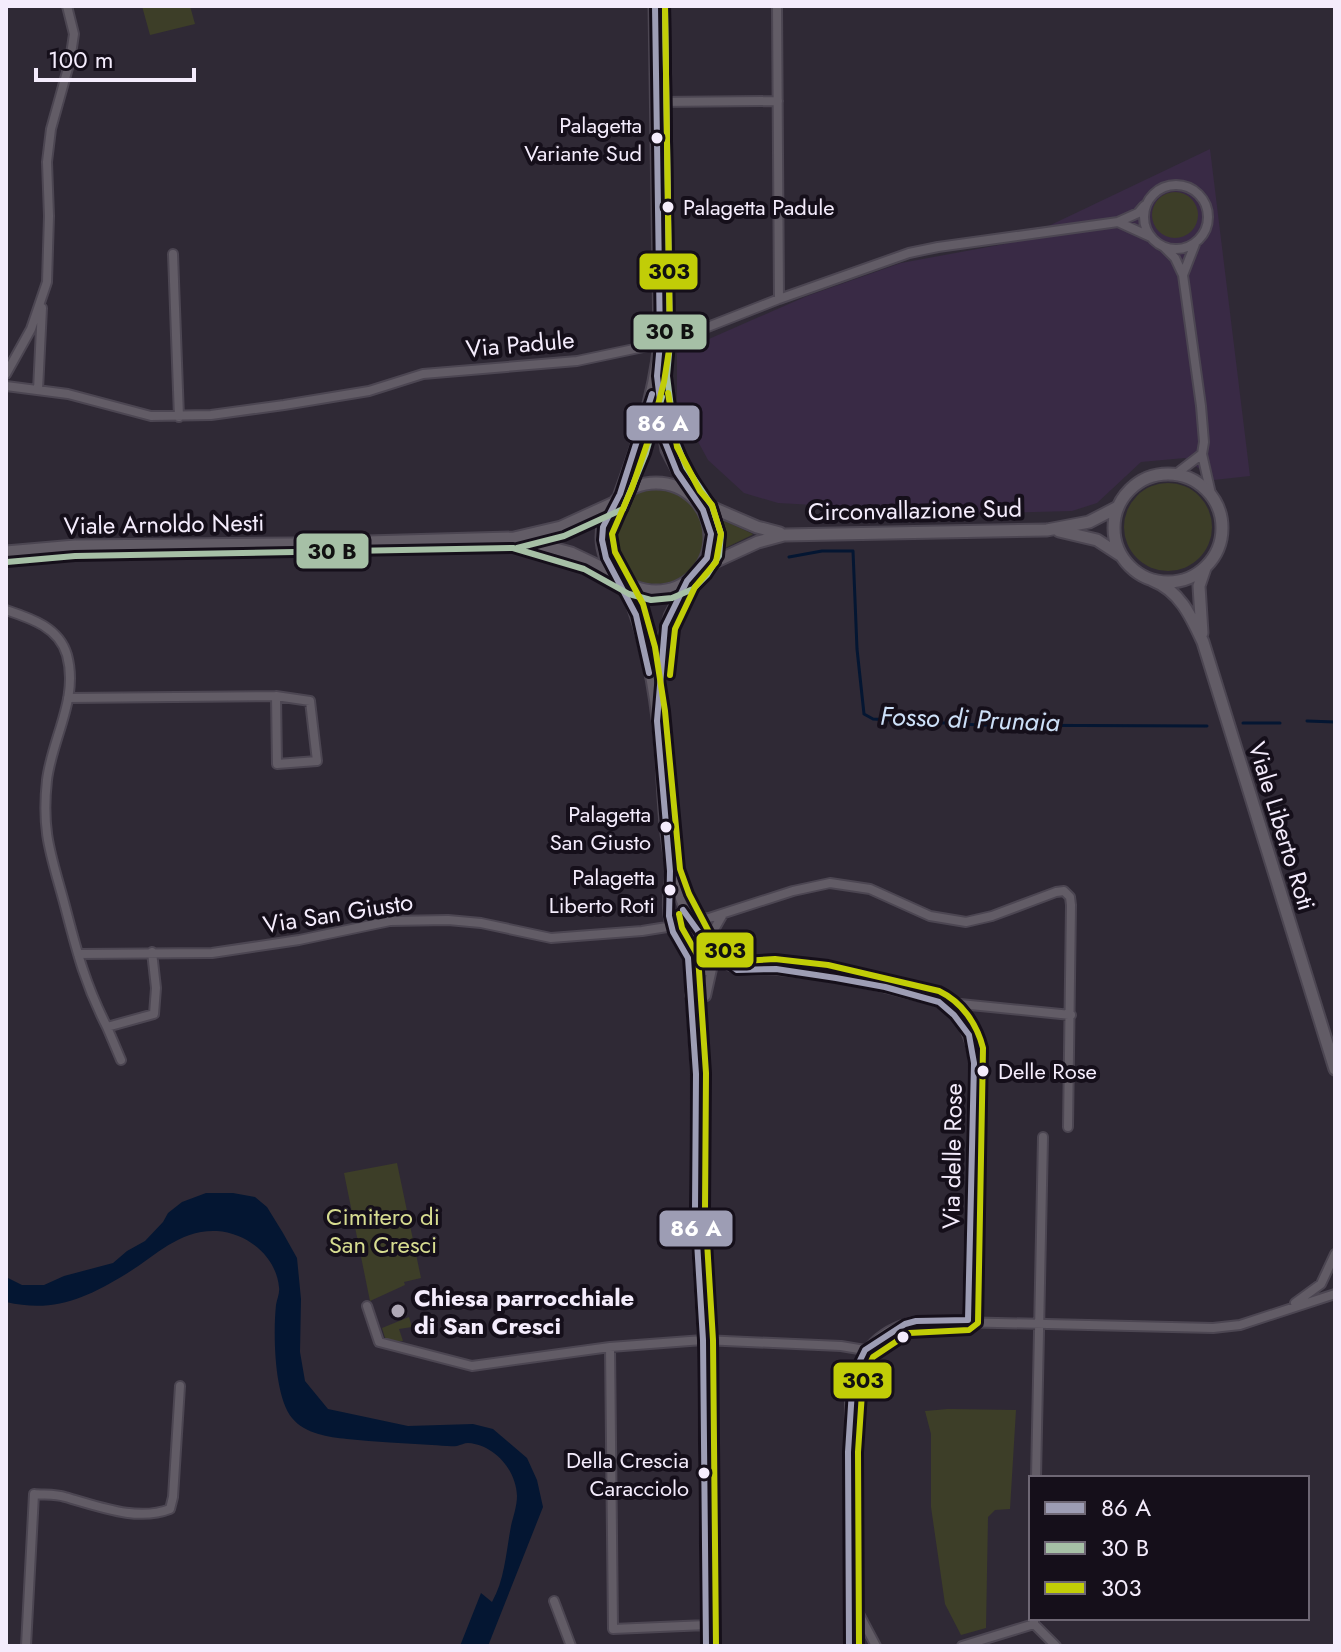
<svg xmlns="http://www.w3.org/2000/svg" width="1341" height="1652" viewBox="0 0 1341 1652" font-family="Jost,sans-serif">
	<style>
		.built { fill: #392a45 }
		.green { fill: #3d3e28 }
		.water { fill: #041632 }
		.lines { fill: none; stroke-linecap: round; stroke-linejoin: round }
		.stream { stroke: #041632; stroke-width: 3 }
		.minor-casing { stroke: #4c4652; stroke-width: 12 }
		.tertiary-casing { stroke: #4c4652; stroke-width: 15 }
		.minor { stroke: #625c66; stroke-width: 8 }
		.tertiary { stroke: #625c66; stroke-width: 11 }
		.bus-1-casing { stroke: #150f1a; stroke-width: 12 }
		.bus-2-casing { stroke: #150f1a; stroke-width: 12 }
		.bus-3-casing { stroke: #150f1a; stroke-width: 12 }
		.bus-1 { stroke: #9d9db4; stroke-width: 6 }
		.bus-2 { stroke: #a6c0a6; stroke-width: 6 }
		.bus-3 { stroke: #c1cd07; stroke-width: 6 }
		.bus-dot { fill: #f4ecfc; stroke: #150f1a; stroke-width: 3 }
		.poi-dot { fill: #afa8b6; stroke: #150f1a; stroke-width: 3 }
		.labels { text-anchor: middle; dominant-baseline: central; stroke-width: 8; stroke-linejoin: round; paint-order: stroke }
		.bus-label { font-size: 22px; fill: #f4ecfc; stroke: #150f1a; text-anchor: end }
		.street-label { font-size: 24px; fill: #f4ecfc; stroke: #150f1a }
		.park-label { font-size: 24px; fill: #d7dc90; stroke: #150f1a }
		.poi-label { font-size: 24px; font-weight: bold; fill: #f4ecfc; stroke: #150f1a; text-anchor: start }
		.water-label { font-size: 26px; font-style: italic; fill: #cde0f8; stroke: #150f1a }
		.line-badge { stroke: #150f1a; stroke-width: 3 }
		.badge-label { font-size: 22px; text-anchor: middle; font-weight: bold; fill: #fff }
		.pale-badge-label { font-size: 22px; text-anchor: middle; font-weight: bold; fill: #111 }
	</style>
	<rect width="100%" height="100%" fill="#2f2935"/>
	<path class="built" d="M1210 149 1250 476 1214 480 1185 458 1141 462 1097 503 1072 511 852 517 849 507 778 503 744 493 708 460 677 403V353L807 296 901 263 1015 242Z"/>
	<path class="green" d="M142 6H190L195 24 150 35Z
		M1152 215a23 23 0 1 1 46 0a23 23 0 1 1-46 0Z
		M1124 527a44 44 0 1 1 88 0a44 44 0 1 1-88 0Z
		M609 537a47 47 0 1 1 94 0a47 47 0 1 1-94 0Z
		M716 517 753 534 752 535 717 552 718 533Z
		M397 1163 421 1278 404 1282 405 1285 370 1301 344 1173Z
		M409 1317 412 1327 399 1329 403 1341H386L382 1328Z
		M948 1409 1016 1410 1010 1509 995 1510 988 1517 986 1628 961 1635 945 1604 931 1507V1434L925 1411Z"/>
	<path class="water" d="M206 1193H233L255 1197 267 1207 283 1233 297 1258 301 1299 300 1352 305 1381 328 1409 408 1426 473 1424 493 1429 527 1458 537 1480 543 1507 488 1646H460L481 1593 492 1602C505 1579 506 1552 511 1526 513 1517 517 1506 517 1496 516 1470 495 1445 468 1443 464 1443 461 1445 457 1446 449 1447 440 1445 432 1445 404 1443 376 1442 347 1439 329 1437 305 1434 292 1418 274 1396 273 1333 276 1305 277 1299 280 1293 279 1287 276 1256 247 1233 217 1231 180 1229 155 1256 126 1274 85 1299 53 1313 6 1302V1277L22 1285H44L64 1276 113 1263 127 1251 145 1241 163 1222 168 1213 182 1202Z"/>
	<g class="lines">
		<path class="stream" d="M789 557 822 551H853L857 649 864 714 873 719 980 725 1207 726
			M1307 721 1335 722
			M1243 723H1280"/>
		<defs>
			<path id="minor" d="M777 6 779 299
				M656 102 778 101
				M1144 217a32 32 0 1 1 64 0a32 32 0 1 1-64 0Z
				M1144 206 1138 213 1118 222 1151 237
				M1164 247 1175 258 1183 275 1195 244
				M173 254 179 417
				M1183 275 1201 406 1204 442 1202 454
				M6 374 31 329 47 282 49 216 47 162 51 129 70 61 74 34 67 6
				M6 386 68 394 151 416 211 415 284 405 369 391 423 374 577 361 672 341 779 299 909 253 938 247 1118 222
				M38 390 42 308
				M1176 474 1202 454 1211 494
				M619 576C641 622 651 671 657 722 667 801 654 889 713 952 736 978 749 967 779 970 823 974 868 982 910 994 919 996 931 998 939 1002 962 1013 972 1040 974 1063L968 1320
				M6 610C30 618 59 627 67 655 79 699 52 738 47 780 41 834 52 857 65 906 77 952 85 984 107 1027L154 1014 156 988 152 952
				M68 698 276 696 310 701 317 761 277 764 276 696
				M659 709 663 635 669 615 687 581
				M670 876C668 894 665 917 674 933 679 944 687 950 689 962L696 1074 695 1209 703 1340 706 1646
				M78 954 212 953 299 940 390 921 448 920 481 923 551 938 642 931 667 927 681 920 709 918 793 891 830 883 870 889 930 916 966 922 992 916 1056 892 1064 891 1070 897 1071 905 1068 1127
				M689 966 698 972 712 969 715 928 723 914
				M690 995 706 996 712 969
				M940 1002 1071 1015
				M107 1027 121 1060
				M1295 1303 1321 1284 1335 1254
				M367 1306 379 1342 472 1366 610 1347 703 1340 841 1346 865 1350
				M610 1347 613 1629 707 1625
				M1036 1478 1043 1137
				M850 1597 876 1646
				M554 1601 571 1646
				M1034 1619V1624L1056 1646
				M26 1646 34 1494C44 1495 56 1494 65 1497 98 1506 137 1522 170 1509L173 1497 180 1386
				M849 1646 850 1396C856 1356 875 1330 916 1321L1213 1328 1240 1325 1335 1294
				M962 1646 1034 1624"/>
			<path id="tertiary" d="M657 385 667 450 690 493
				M1114 528a54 54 0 1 1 108 0a54 54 0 1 1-108 0Z
				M602 537a54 54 0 1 1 108 0a54 54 0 1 1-108 0Z
				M618 500C637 448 654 398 660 343L655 6
				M699 502 757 527 780 533
				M1059 531 1097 540 1120 555
				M518 539 571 553 615 574
				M6 552 75 546 295 544 514 538 561 527 616 502
				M699 569 758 542 784 535 1047 530 1089 522 1118 507
				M1152 580C1180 591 1191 616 1203 642L1335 1069
				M1202 633 1199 586 1205 568"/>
		</defs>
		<use href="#minor" class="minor-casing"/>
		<use href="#tertiary" class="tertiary-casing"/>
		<use href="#minor" class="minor"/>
		<use href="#tertiary" class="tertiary"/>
		<defs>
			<path id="bus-1" d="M655 6 660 343 657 376 665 442 677 472 703 510 711 534 707 558 687 581 665 626 657 721 670 871 669 916 673 932 688 958 696 1074 695 1209 703 1340 706 1646
				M649 673 636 615 606 558 602 540 603 527 620 494 652 394
				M683 910 713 952 737 970 776 969 836 978 885 987 939 1002 954 1015 969 1035 974 1063 968 1320
				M849 1646 848 1452 853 1375 865 1350 905 1324 916 1321 968 1320"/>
			<path id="bus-2" d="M517 548 564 536 623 509 646 453 662 397
				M7 562 75 556 513 548 584 569 629 594 651 600 672 598 693 589 707 575 719 556 721 534 712 506 686 467 675 439 667 376 670 343 665 6"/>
			<path id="bus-3" d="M665 6 670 344 664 382 650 435 632 488 612 534 615 552 643 604 655 647 665 711 680 869 689 894 711 936 730 955 741 961 775 959 828 965 939 991C962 1002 977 1024 983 1048L978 1323 969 1330 909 1333 873 1357 863 1378 858 1452 859 1646
				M668 393 677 447 700 491 712 505 721 534 716 562 695 587 675 629 670 675
				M679 914 682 928 698 956 706 1073 705 1209 713 1340 716 1646"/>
		</defs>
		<use href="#bus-1" class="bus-1-casing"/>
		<use href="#bus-2" class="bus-2-casing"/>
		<use href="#bus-3" class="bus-3-casing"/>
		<use href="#bus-1" class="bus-1"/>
		<use href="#bus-2" class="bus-2"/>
		<use href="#bus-3" class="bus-3"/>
	</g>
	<g class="bus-dot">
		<circle cx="657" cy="138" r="7"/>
		<circle cx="668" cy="207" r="7"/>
		<circle cx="666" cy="827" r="7"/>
		<circle cx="670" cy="890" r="7"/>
		<circle cx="983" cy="1071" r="7"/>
		<circle cx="903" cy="1337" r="7"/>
		<circle cx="704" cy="1473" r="7"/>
	</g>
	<circle class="poi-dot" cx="398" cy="1311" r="8"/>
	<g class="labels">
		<g class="bus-label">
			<text x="642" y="125">Palagetta<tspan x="642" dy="28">Variante Sud</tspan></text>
			<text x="683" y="207" text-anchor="start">Palagetta Padule</text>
			<text x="651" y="814">Palagetta<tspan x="651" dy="28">San Giusto</tspan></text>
			<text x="655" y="877">Palagetta<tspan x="655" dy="28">Liberto Roti</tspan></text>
			<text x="998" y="1071" text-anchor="start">Delle Rose</text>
			<text x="689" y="1460">Della Crescia<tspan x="689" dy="28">Caracciolo</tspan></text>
		</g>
		<g class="street-label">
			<text transform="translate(520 344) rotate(-5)">Via Padule</text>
			<text transform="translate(915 510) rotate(-1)">Circonvallazione Sud</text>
			<text transform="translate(164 524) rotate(-1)">Viale Arnoldo Nesti</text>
			<text transform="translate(1282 826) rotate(73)">Viale Liberto Roti</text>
			<text transform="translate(338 913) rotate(-9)">Via San Giusto</text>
			<text transform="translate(952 1156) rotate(-89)">Via delle Rose</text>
		</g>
		<g class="park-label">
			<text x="383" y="1216">Cimitero di<tspan x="383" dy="28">San Cresci</tspan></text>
		</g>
		<g class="poi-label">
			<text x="414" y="1297">Chiesa parrocchiale<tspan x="414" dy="28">di San Cresci</tspan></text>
		</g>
		<g class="water-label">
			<text transform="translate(970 719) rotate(2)">Fosso di Prunaia</text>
		</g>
	</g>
	<g class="line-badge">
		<rect x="638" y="252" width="61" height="39" rx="8" fill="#c1cd07"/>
		<rect x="632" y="313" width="76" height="38" rx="8" fill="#a6c0a6"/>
		<rect x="625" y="404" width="76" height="38" rx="8" fill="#9d9db4"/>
		<rect x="295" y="532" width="75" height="38" rx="8" fill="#a6c0a6"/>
		<rect x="695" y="931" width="60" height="38" rx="8" fill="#c1cd07"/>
		<rect x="658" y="1209" width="76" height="39" rx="8" fill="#9d9db4"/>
		<rect x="832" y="1361" width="61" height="39" rx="8" fill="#c1cd07"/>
	</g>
	<g class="badge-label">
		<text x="663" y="431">86 A</text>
		<text x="696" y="1236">86 A</text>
	</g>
	<g class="pale-badge-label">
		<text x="669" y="279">303</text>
		<text x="670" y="339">30 B</text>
		<text x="332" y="559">30 B</text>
		<text x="725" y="958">303</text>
		<text x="863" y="1388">303</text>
	</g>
	<rect width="1341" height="1652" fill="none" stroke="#f4ecfc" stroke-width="16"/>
	<rect x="1029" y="1476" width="280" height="144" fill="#150f1a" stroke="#6e6774" stroke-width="2"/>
	<rect x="1045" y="1502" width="40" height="12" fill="#9d9db4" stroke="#6e6774" stroke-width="2"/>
	<text x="1101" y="1516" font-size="24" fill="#f4ecfc">86 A</text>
	<rect x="1045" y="1542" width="40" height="12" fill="#a6c0a6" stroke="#6e6774" stroke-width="2"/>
	<text x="1101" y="1556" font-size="24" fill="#f4ecfc">30 B</text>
	<rect x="1045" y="1582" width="40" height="12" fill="#c1cd07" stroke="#6e6774" stroke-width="2"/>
	<text x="1101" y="1596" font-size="24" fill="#f4ecfc">303</text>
	<path d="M36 68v12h158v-12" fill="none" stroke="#f4ecfc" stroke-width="4"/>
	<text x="48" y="68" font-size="24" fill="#f4ecfc" stroke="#150f1a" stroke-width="6" paint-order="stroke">100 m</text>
</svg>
